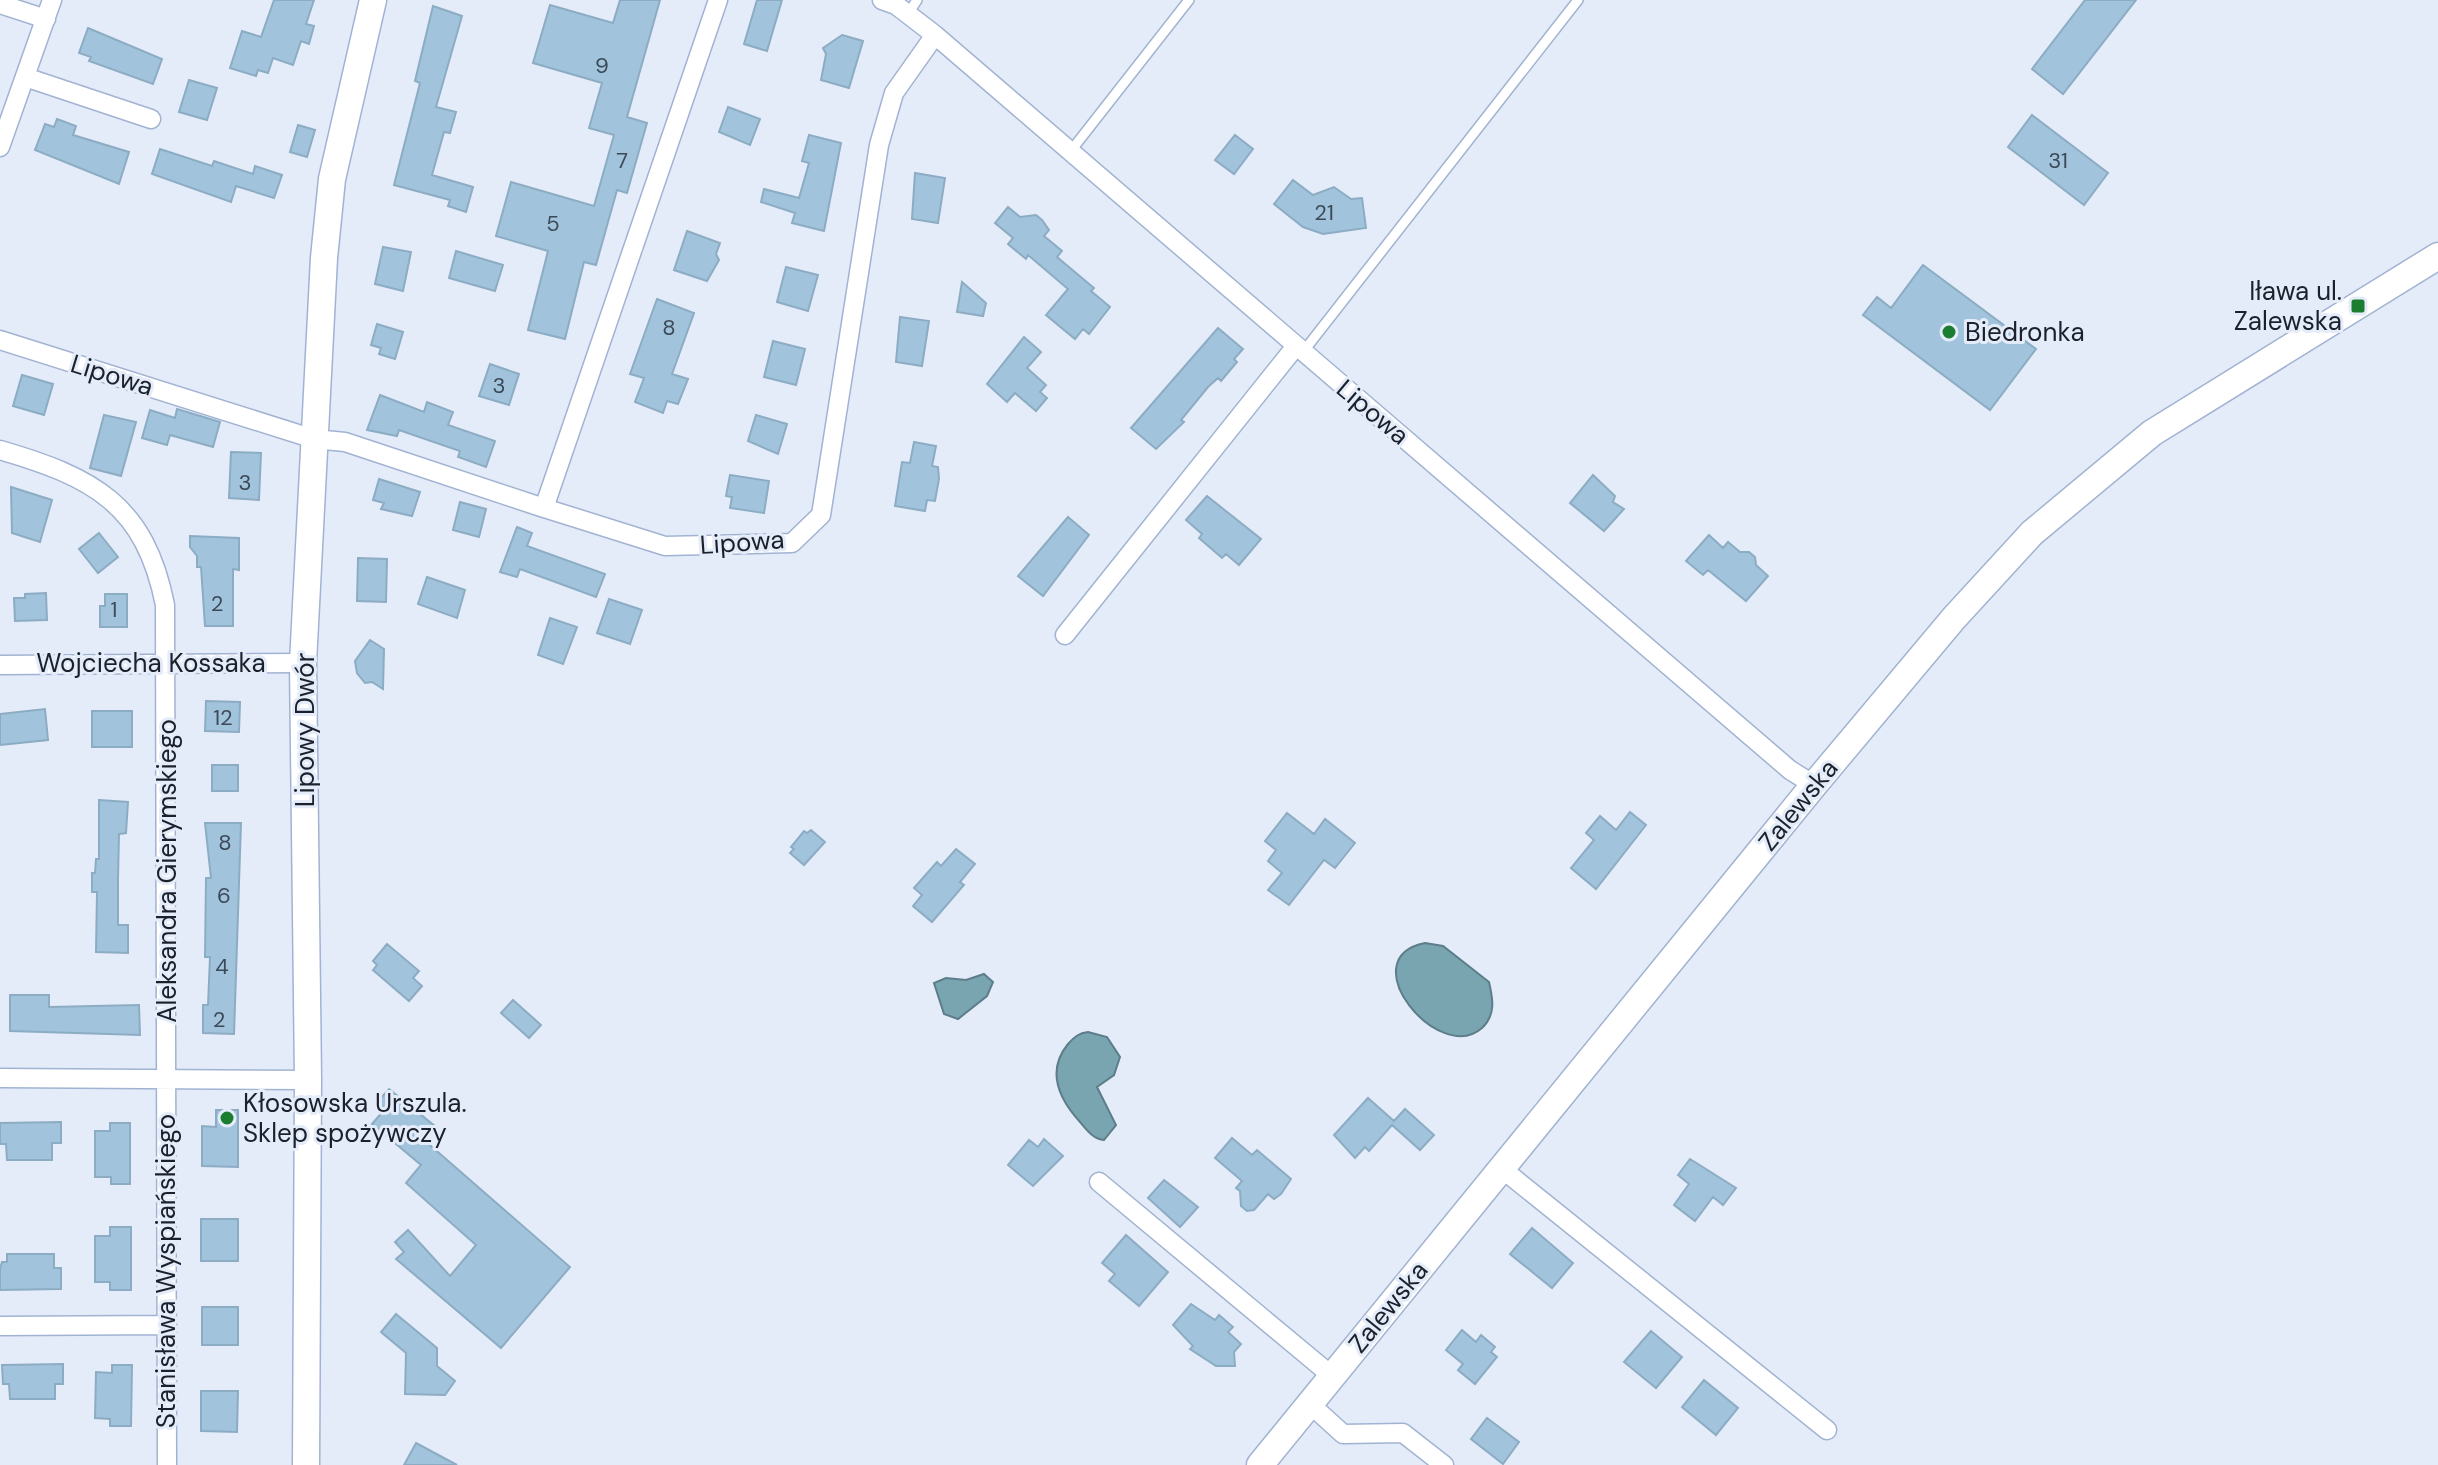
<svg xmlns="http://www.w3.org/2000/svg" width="2438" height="1465" viewBox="0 0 2438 1465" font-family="'DM Sans',sans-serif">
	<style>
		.water { fill: #79a5b1; stroke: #5c7d89; stroke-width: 2 }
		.building { fill: #a1c3dc; stroke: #8cacc3; stroke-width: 2 }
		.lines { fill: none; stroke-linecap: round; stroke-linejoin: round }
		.lane-casing { stroke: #a1b3d2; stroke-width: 12 }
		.street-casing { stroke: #a1b3d2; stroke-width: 21 }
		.secondary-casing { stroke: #a1b3d2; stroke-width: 29 }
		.lane { stroke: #fff; stroke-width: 9 }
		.street { stroke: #fff; stroke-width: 18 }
		.secondary { stroke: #fff; stroke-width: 26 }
		.poi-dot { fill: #1b7d2f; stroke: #e5ecf9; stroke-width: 3 }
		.labels { text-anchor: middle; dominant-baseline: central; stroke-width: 6; stroke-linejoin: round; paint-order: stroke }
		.number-label { font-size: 22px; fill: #3c4a58 }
		.poi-label { font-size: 26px; fill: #1a212c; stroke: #e5ecf9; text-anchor: start }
		.street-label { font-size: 26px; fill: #1a212c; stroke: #e5ecf9 }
	</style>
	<rect width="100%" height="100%" fill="#e5ecf9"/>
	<path class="water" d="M1425 943 1443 946 1489 982C1493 999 1496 1015 1482 1028 1439 1066 1350 958 1425 943Z
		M984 974 993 982 987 996 958 1019 944 1014 934 983 946 978 966 980Z
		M1088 1032 1107 1037 1120 1057 1114 1075 1097 1087 1116 1125 1104 1140C1093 1139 1087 1130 1080 1122 1059 1099 1046 1071 1068 1044 1074 1037 1079 1033 1088 1032Z"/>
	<path class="building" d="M274 0H314L306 24 314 26 309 44 301 41 293 65 273 58 268 73 258 70 256 76 230 68 242 31 261 37Z
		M620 0H660L627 117 647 123 627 193 617 190 596 265 584 262 565 339 528 330 548 251 496 236 511 182 594 206 614 135 589 128 602 83 533 63 550 5 613 23Z
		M757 0H782L767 51 744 44Z
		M2085 0H2136L2063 94 2032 69Z
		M433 6 462 16 436 107 456 112 450 133 444 132 432 175 473 187 466 212 448 206 450 200 394 185 420 83 415 81Z
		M88 28 162 59 153 84 89 61 91 57 79 53Z
		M842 35 863 41 849 88 821 80 826 54 823 48Z
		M189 80 217 88 207 120 179 112Z
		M728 107 760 119 750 145 719 132Z
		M2032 115 2108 173 2084 205 2008 147Z
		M57 119 76 126 73 135 129 152 119 184 35 150 45 124 54 127Z
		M298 125 315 130 307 157 290 152Z
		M809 135 841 143 824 231 792 223 795 213 761 202 764 189 799 198 809 163 802 161Z
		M1235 135 1253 149 1234 174 1215 160Z
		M160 149 212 166 214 161 253 174 255 166 282 175 274 198 236 186 231 202 152 174Z
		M915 173 945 178 938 223 912 219Z
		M1293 180 1313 195 1334 187 1351 199 1362 198 1366 228 1323 234 1303 227 1274 204Z
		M1008 207 1020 217 1036 215 1042 220 1049 230 1044 236 1062 251 1057 257 1094 288 1091 291 1110 307 1089 334 1083 329 1075 339 1046 315 1068 289 1028 255 1026 259 1008 244 1013 238 995 223Z
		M687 231 720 243 716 254 719 260 707 281 674 270Z
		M383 247 411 252 403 291 375 284Z
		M456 251 503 265 495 291 449 278Z
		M1923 265 2036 349 1990 410 1863 315 1877 297 1891 308Z
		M786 267 818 275 808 311 777 302Z
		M962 282 986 303 983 316 957 312Z
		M657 299 694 313 672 374 688 379 678 404 667 401 663 413 635 402 644 378 630 374Z
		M900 317 929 321 922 366 896 362Z
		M377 324 403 332 395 359 379 354 381 348 371 345Z
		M1218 328 1243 349 1234 359 1237 362 1221 381 1218 378 1208 387 1181 420 1184 422 1156 449 1131 428Z
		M1024 337 1041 352 1027 368 1046 385 1040 392 1047 398 1036 411 1015 393 1007 402 987 384Z
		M773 341 805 349 796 385 764 377Z
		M490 364 519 374 509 405 479 396Z
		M22 375 53 384 44 415 13 406Z
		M380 395 424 412 427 402 453 412 448 425 495 441 486 467 458 457 460 451 399 430 397 436 367 430Z
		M177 409 220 422 213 447 170 435 167 445 142 438 150 410 175 418Z
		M104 415 136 422 121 476 90 468Z
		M756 415 787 424 778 454 748 441Z
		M914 442 936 446 932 466 938 467 939 479 935 501 927 500 925 511 895 506 902 462 910 463Z
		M231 452 261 453 259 500 229 498Z
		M730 475 769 481 764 513 730 508 732 497 726 496Z
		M1593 475 1615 496 1613 502 1624 509 1604 531 1570 503Z
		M379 479 420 492 412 516 381 509 384 503 373 500Z
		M11 487 52 500 40 542 12 533Z
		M1207 496 1261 539 1239 565 1226 554 1222 558 1199 538 1202 534 1186 520Z
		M460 502 486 509 479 537 453 530Z
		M1068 517 1089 535 1043 596 1018 576Z
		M517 527 532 533 527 546 605 574 596 597 520 569 517 577 500 572Z
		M99 533 118 557 98 573 79 549Z
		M1709 535 1723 548 1728 542 1740 552H1749L1755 557 1756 565 1768 576 1746 601 1708 570 1703 575 1686 561Z
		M190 536 239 538V570L233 569V626H205L201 567H197V556L190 547Z
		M358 558 387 559 386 602 357 601Z
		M427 577 465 590 457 618 418 604Z
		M46 593 47 620 15 621 14 598H25V594Z
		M105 594H127V627H100V606H105Z
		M609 599 642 610 630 644 597 633Z
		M550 618 577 627 563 664 538 655Z
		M370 640 384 649 383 689 372 682 365 683 357 673 355 661Z
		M206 701 240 702 239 732 205 731Z
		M45 709 48 740 0 745V714Z
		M92 711H132V747H92Z
		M212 765H238V791H212Z
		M99 800 128 802 126 833 119 834 118 879V925H128V953L96 952 97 892H92V873H95L96 859H99Z
		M1630 812 1646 825 1596 889 1571 868 1594 840 1586 833 1600 816 1616 830Z
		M1287 813 1314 834 1325 819 1355 843 1335 868 1324 860 1289 905 1268 890 1282 873 1268 861 1276 850 1265 841Z
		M205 823H241L234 1034 203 1033V1005H208L210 957H205L206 878H211Z
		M811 830 825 842 804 865 790 853 794 849 791 847 804 831 807 833Z
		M956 849 975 864 960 882 964 885 932 922 913 906 922 895 914 888 937 862 941 866Z
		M387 944 419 971 413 978 422 986 409 1001 373 970 377 965 373 961Z
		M10 995H49V1007L139 1005 140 1035 10 1031Z
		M513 1000 541 1025 529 1038 501 1013Z
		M389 1089 436 1127 425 1140 431 1146 570 1267 501 1348 396 1259 404 1252 395 1242 408 1230 450 1276 476 1245 406 1183 421 1165 372 1124 385 1109 377 1102Z
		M1368 1098 1394 1121 1405 1109 1434 1135 1420 1150 1392 1125 1369 1151 1365 1147 1355 1158 1334 1135Z
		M216 1110H238V1167L202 1166V1126L216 1127Z
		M61 1122V1143H52V1160H7L6 1144H0V1123Z
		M110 1123H130V1184H111V1177H95V1131H110Z
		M1232 1138 1252 1155 1257 1150 1291 1179 1281 1194 1274 1199 1268 1194 1254 1210 1247 1211 1241 1206 1240 1191 1236 1188 1242 1181 1215 1158Z
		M1044 1139 1063 1156 1033 1186 1008 1165 1029 1140 1038 1147Z
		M1690 1159 1736 1188 1723 1205 1713 1197 1695 1221 1674 1205 1689 1184 1678 1175Z
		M1164 1180 1198 1207 1180 1227 1148 1198Z
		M201 1219H238V1261H201Z
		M110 1227H131V1290H110V1282H95V1236H110Z
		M1532 1228 1573 1263 1552 1288 1510 1254Z
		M1126 1235 1168 1272 1139 1306 1109 1281 1115 1274 1102 1263Z
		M7 1254H54V1268H61V1289L0 1290V1269L2 1262H7Z
		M1191 1304 1215 1320 1219 1315 1233 1327 1228 1332 1241 1344 1234 1352 1235 1366H1216L1190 1349 1193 1346 1173 1325Z
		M202 1307H238V1345H202Z
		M396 1314 437 1348V1366L455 1381 445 1395 405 1394 406 1353 381 1332Z
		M1462 1330 1476 1342 1481 1335 1495 1347 1491 1352 1497 1357 1475 1384 1458 1370 1463 1364 1446 1350Z
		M1651 1331 1682 1357 1656 1388 1624 1362Z
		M63 1364V1384H55V1399H10L9 1384H3L2 1365Z
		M112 1365H132L131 1426H110V1419L95 1418 96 1372 112 1373Z
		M1704 1380 1738 1408 1716 1435 1682 1407Z
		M201 1391H238L237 1432 201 1431Z
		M1487 1418 1519 1442 1503 1464 1471 1439Z
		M416 1443 457 1465H404Z"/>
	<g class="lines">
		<defs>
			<path id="lane" d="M908 14 917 0
				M1070 152 1189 0
				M1303 352 1578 0"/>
			<path id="street" d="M882 0 896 5 935 35 1790 770 1814 785
				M0 4 46 19
				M25 77 151 119
				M0 147 52 0
				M0 340 314 439 345 442 544 508 718 0
				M0 450C93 477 145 504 165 605L167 1465
				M544 508 665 546 792 543 821 515 879 145 894 93 935 35
				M1065 635 1296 346
				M0 665 303 663
				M0 1078 308 1080
				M1501 1168 1827 1430
				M1099 1182 1332 1376
				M0 1326 167 1325
				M1310 1404 1343 1434 1403 1433 1444 1465"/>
			<path id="secondary" d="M306 1465 308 1080 303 663 324 258 332 179 373 0
				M1260 1465 1814 785 1954 618 2032 533 2152 433 2438 256"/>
		</defs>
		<use href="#lane" class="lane-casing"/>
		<use href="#street" class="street-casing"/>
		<use href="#secondary" class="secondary-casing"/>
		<use href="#lane" class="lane"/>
		<use href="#street" class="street"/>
		<use href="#secondary" class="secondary"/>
	</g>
	<g class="poi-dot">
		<rect x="2350" y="298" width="16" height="16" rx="4"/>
		<circle cx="1949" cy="332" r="8"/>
		<circle cx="227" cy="1118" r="8"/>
	</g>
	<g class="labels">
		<g class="number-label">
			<text x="602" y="65">9</text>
			<text x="622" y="160">7</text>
			<text x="2058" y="160">31</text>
			<text x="1324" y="212">21</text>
			<text x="553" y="223">5</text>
			<text x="669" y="327">8</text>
			<text x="499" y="385">3</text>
			<text x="245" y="482">3</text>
			<text x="217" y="603">2</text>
			<text x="114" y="609">1</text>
			<text x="223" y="717">12</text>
			<text x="225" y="842">8</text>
			<text x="224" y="895">6</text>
			<text x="222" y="966">4</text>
			<text x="219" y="1019">2</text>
		</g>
		<g class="poi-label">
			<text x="2342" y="291" text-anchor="end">Iława ul.<tspan x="2342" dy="30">Zalewska</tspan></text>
			<text x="1965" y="332">Biedronka</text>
			<text x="243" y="1103">Kłosowska Urszula.<tspan x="243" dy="30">Sklep spożywczy</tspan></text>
		</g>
		<g class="street-label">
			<text transform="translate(112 375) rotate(17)">Lipowa</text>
			<text transform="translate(1373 412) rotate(40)">Lipowa</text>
			<text transform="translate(742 542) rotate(-4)">Lipowa</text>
			<text x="151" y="663">Wojciecha Kossaka</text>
			<text transform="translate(305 730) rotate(-90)">Lipowy Dwór</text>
			<text transform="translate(1798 805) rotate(-51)">Zalewska</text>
			<text transform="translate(167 871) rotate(-90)">Aleksandra Gierymskiego</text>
			<text transform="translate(166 1271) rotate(-90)">Stanisława Wyspiańskiego</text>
			<text transform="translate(1388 1307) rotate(-51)">Zalewska</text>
		</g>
	</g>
</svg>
